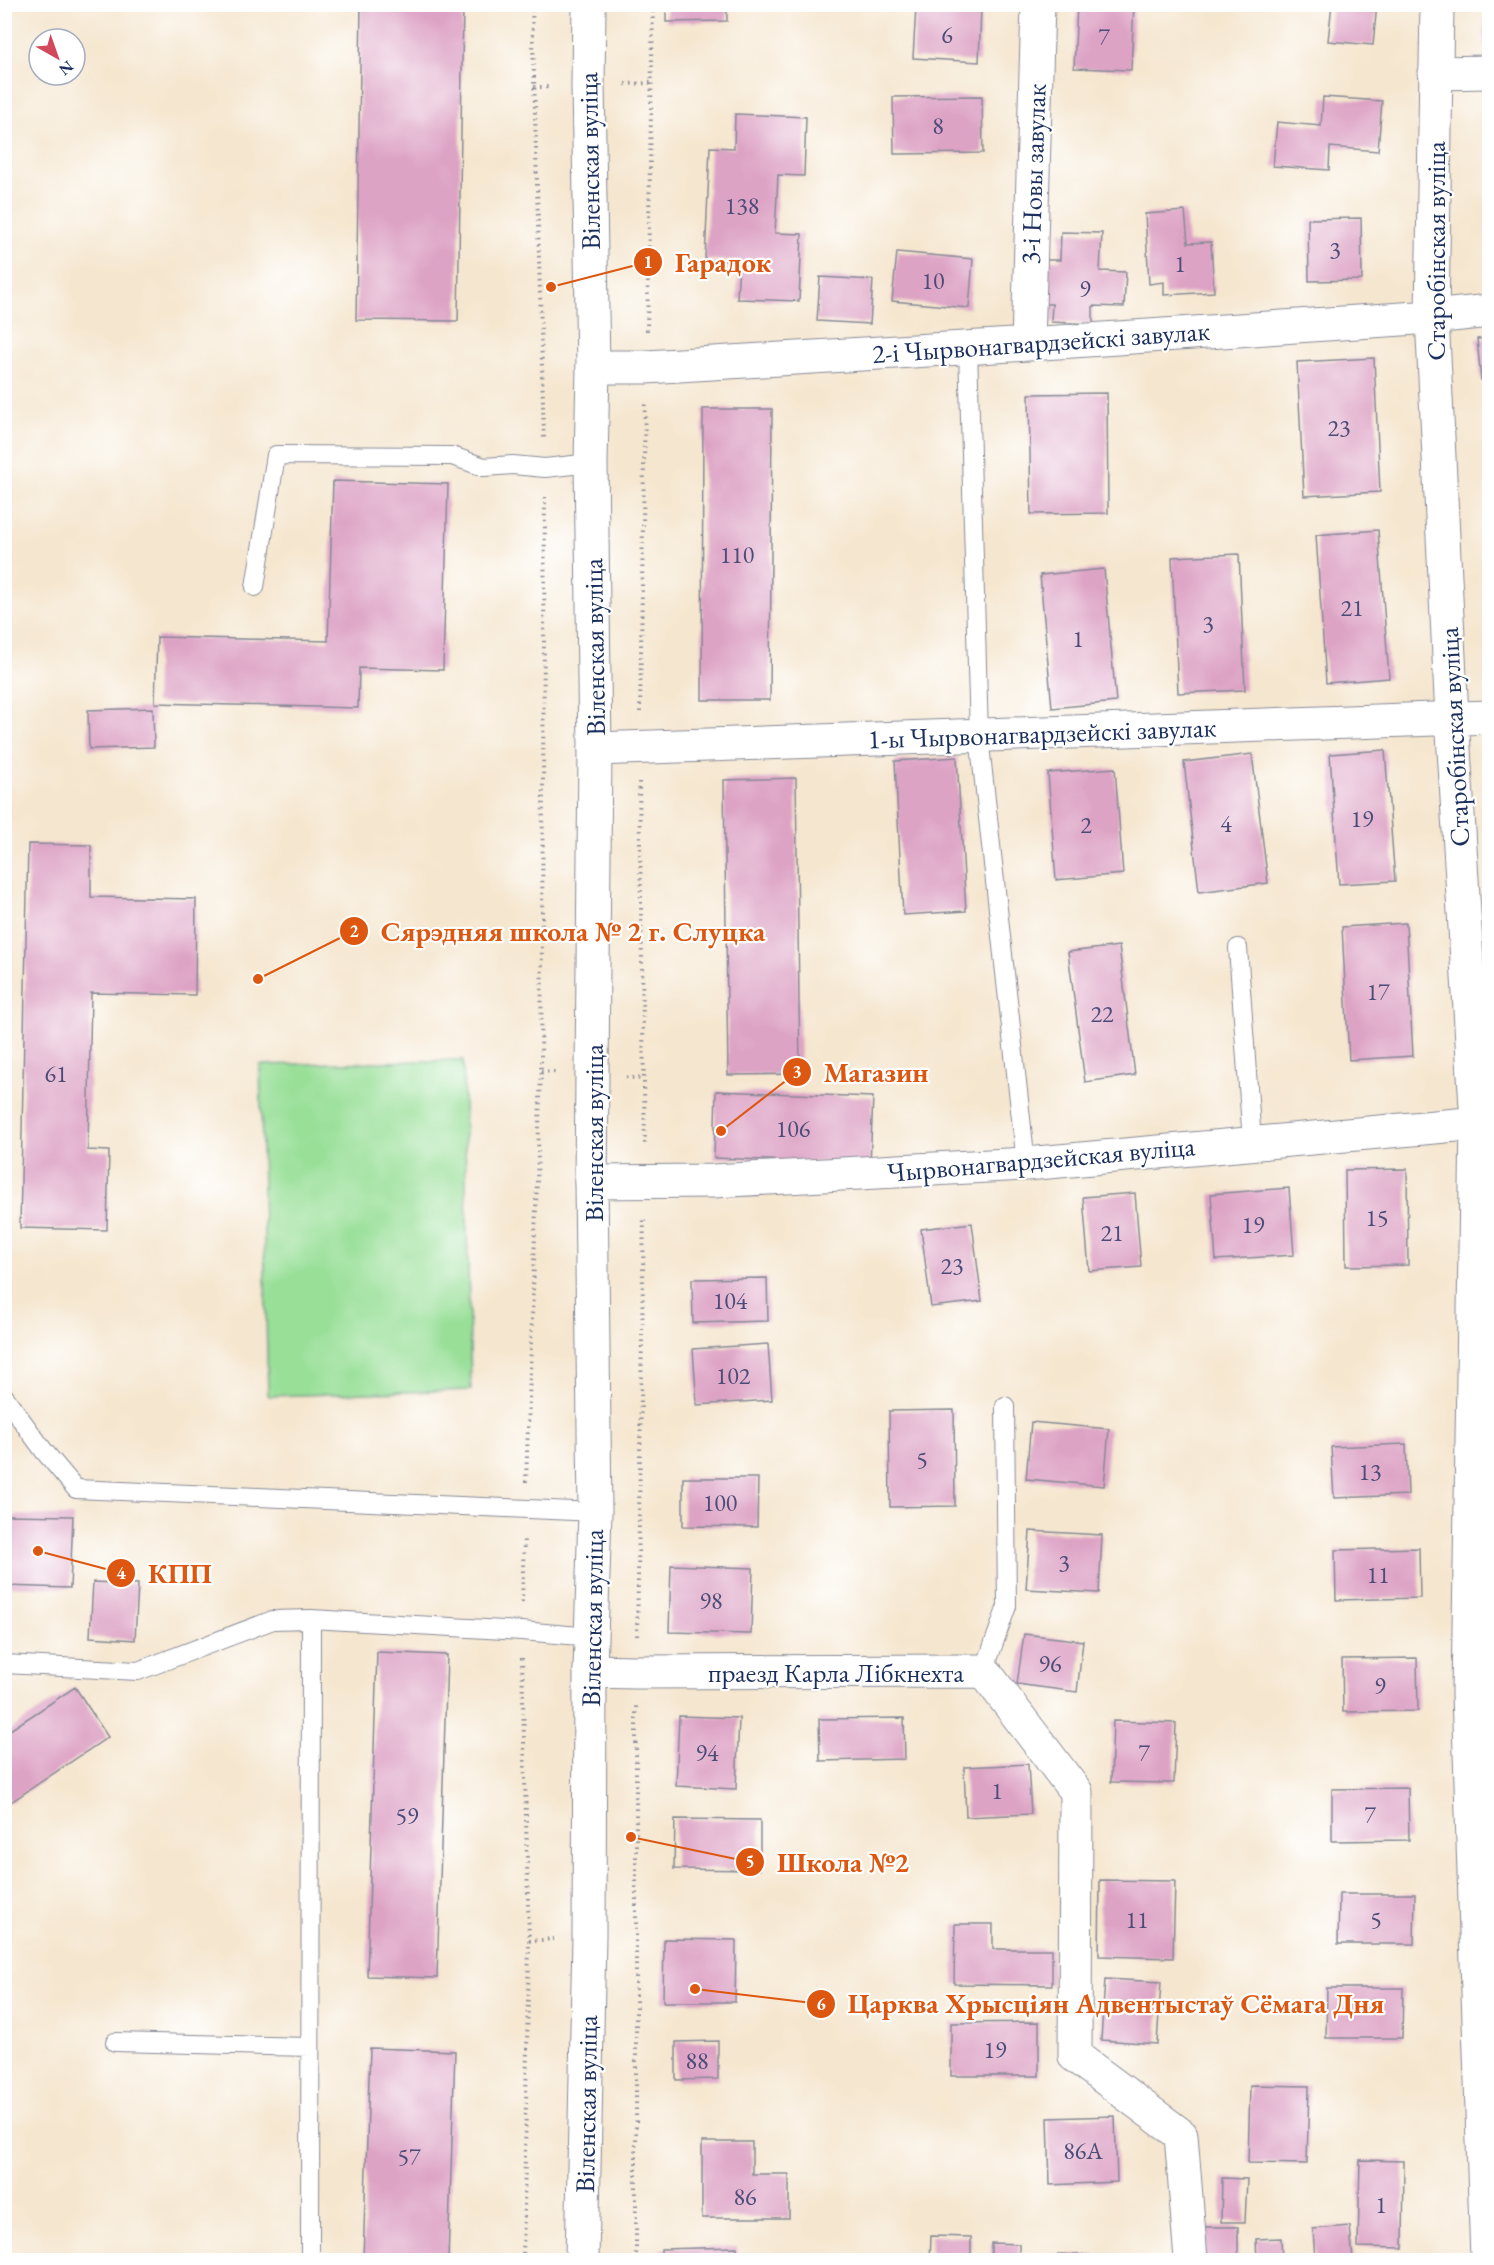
<svg xmlns="http://www.w3.org/2000/svg" width="1494" height="2265" viewBox="0 0 1494 2265" font-family="'EB Garamond',serif">
	<style>
		.green { fill: #99df98; stroke: #5a877b; stroke-width: 1.5 }
		.building { fill: #dda3c5 }
		.lines { fill: none; stroke-linecap: round; stroke-linejoin: round }
		.service-casing { stroke: #888a96; stroke-width: 20 }
		.minor-casing { stroke: #888a96; stroke-width: 35 }
		.secondary-casing { stroke: #888a96; stroke-width: 35 }
		.path { stroke: #888a96; stroke-width: 4; stroke-dasharray: 1.5 4.5; stroke-linecap: butt }
		.service { stroke: #fff; stroke-width: 18 }
		.minor { stroke: #fff; stroke-width: 33 }
		.secondary { stroke: #fff; stroke-width: 33 }
		.labels { text-anchor: middle; dominant-baseline: central; stroke-width: 4.5; stroke-linejoin: round; paint-order: stroke }
		.number-label { font-size: 24px; fill: #4c4c78 }
		.street-label { font-size: 27px; fill: #1b2f5e; stroke: #fff }
		.leader { fill: none; stroke: #de5710; stroke-width: 2 }
		.callout-dot { fill: #de5710; stroke: #fff; stroke-width: 2 }
		.mark-label { font-size: 18px; text-anchor: middle; font-weight: bold; fill: #fff }
		.callout-label { font-size: 28px; text-anchor: middle; font-weight: bold; fill: #de5710; stroke: #fff; stroke-width: 4.5; stroke-linejoin: round; paint-order: stroke }
	</style>
	<rect width="100%" height="100%" fill="#fff"/>
	<filter id="ink" filterUnits="userSpaceOnUse"><feTurbulence type="fractalNoise" baseFrequency=".0167" numOctaves="2"/><feDisplacementMap in="SourceGraphic" scale="12" xChannelSelector="R" yChannelSelector="G"/><feConvolveMatrix kernelMatrix="1 2 1 2 8 2 1 2 1" color-interpolation-filters="sRGB"/></filter>
	<filter id="wash" filterUnits="userSpaceOnUse"><feTurbulence type="fractalNoise" baseFrequency=".008" numOctaves="4" result="noise"/><feDisplacementMap in="SourceGraphic" scale="24" xChannelSelector="R" yChannelSelector="G"/><feGaussianBlur stdDeviation="1.35" result="paint"/><feColorMatrix in="noise" values="0 0 0 0 0 0 0 0 0 0 0 0 0 0 0 0 0 1.4 0 .05"/><feComposite in="paint" operator="in"/></filter>
	<g filter="url(#wash)">
		<rect width="100%" height="100%" fill="#f5e6cf"/>
		<path class="green" d="M463 1060 471 1390 268 1396 260 1065Z"/>
		<g id="blocks">
			<path class="building" d="M361 4H463L458 321 356 320Z
				M666 4H727V21L666 22Z
				M1077 4H1134L1131 70 1074 68Z
				M1332 4H1377L1373 45 1328 41Z
				M1485 4H1490V47H1484Z
				M916 6 981 9 979 62 913 58Z
				M982 96 983 153 894 154 893 97Z
				M1323 97 1382 101 1378 151 1330 147 1329 170 1273 166 1277 122 1321 126Z
				M735 114 806 117 804 176 778 175 775 233 802 234 799 301 737 299 739 261 705 260 710 147 734 148Z
				M1185 211 1188 243 1211 242 1214 292 1164 295V282L1149 284 1145 214Z
				M1361 218 1362 280 1309 281 1308 219Z
				M1061 232 1102 233 1100 271 1126 272 1124 307 1093 306V324L1051 322 1052 304H1044L1046 260H1060Z
				M897 252 973 259 969 308 892 301Z
				M820 277 873 280 870 324 817 321Z
				M1490 338V379L1481 380 1477 339Z
				M1374 358 1380 492 1304 496 1297 362Z
				M1107 393 1108 513 1031 514 1029 394Z
				M703 409H772L770 700H702Z
				M333 481 448 484 443 670 359 668 358 708 155 703 157 637 328 641Z
				M1378 530 1389 678 1326 683 1316 535Z
				M1239 554 1245 690 1178 693 1172 557Z
				M1104 569 1116 702 1052 708 1040 575Z
				M153 708 154 747 89 749 88 710Z
				M1385 750 1395 881 1339 884 1330 754Z
				M1252 754 1268 883 1199 892 1184 762Z
				M957 757 966 911 903 915 895 761Z
				M1115 768 1123 874 1056 880 1048 773Z
				M796 778 800 1074 728 1075 724 780Z
				M28 844 91 845V897L196 899 195 995 91 993 88 1150 109 1151 107 1230 20 1228Z
				M1406 923 1413 1056 1349 1060 1342 927Z
				M1119 946 1135 1075 1085 1082 1068 952Z
				M716 1091 873 1097 870 1164 714 1158Z
				M1407 1169 1408 1265 1346 1266 1345 1170Z
				M1289 1188 1294 1255 1216 1260 1211 1194Z
				M1135 1193 1141 1267 1089 1271 1083 1197Z
				M972 1223 982 1301 931 1307 921 1229Z
				M767 1278 768 1321 693 1323 692 1279Z
				M768 1344 772 1400 697 1405 693 1349Z
				M954 1410 955 1506 890 1507 889 1411Z
				M1031 1422 1109 1429 1104 1486 1026 1479Z
				M1406 1444 1408 1495 1334 1498 1331 1447Z
				M683 1478H758L757 1527 683 1526Z
				M4 1515 73 1516 70 1588 4 1586Z
				M1030 1531 1102 1535 1099 1593 1026 1589Z
				M1419 1548 1420 1598 1336 1600 1335 1550Z
				M671 1565 753 1568 751 1634 669 1632Z
				M93 1582 138 1584 135 1640 90 1637Z
				M1024 1634 1083 1641 1077 1692 1017 1684Z
				M377 1652 447 1655 437 1978 367 1976Z
				M1417 1658 1418 1711 1343 1712 1342 1659Z
				M75 1687 108 1737 11 1802 4 1792V1734Z
				M679 1716 739 1718 736 1789 676 1786Z
				M904 1718 905 1759 820 1761 819 1719Z
				M1113 1721 1176 1723 1174 1783 1111 1782Z
				M1028 1764 1031 1814 966 1817 964 1767Z
				M1408 1788 1409 1840 1332 1841V1789Z
				M675 1819 760 1820V1870L674 1869Z
				M1100 1880 1175 1881 1173 1958 1099 1956Z
				M1339 1894H1415L1414 1944H1338Z
				M955 1924H993V1949H1052V1985L954 1984Z
				M664 1939 736 1940 735 2002H663Z
				M1105 1979 1161 1982 1157 2044 1101 2040Z
				M1327 1988H1403L1402 2038H1326Z
				M1039 2022V2076H951V2023Z
				M718 2041V2079L676 2080V2042Z
				M370 2048 455 2051 448 2260H363Z
				M1250 2085 1309 2086 1307 2164 1248 2163Z
				M1115 2116 1117 2182 1050 2185 1048 2118Z
				M702 2142H752V2174H789V2218H702Z
				M1360 2160 1404 2161 1403 2248 1358 2247Z
				M1222 2178 1247 2179 1245 2222H1221Z
				M1350 2226 1353 2260H1315L1313 2229Z
				M1205 2227H1238V2260H1204Z
				M931 2236 971 2237V2260H930Z
				M1281 2238 1282 2260H1257L1256 2239Z
				M991 2243 1019 2244V2260H991Z
				M737 2247 738 2260H661V2249Z
				M1058 2254 1096 2256V2260H1058Z"/>
		</g>
	</g>
	<g filter="url(#ink)">
		<use href="#blocks" fill-opacity="0" stroke="#888a96" stroke-width="1.5"/>
		<g class="lines">
			<defs>
				<path id="service" d="M968 348 979 736 1026 1164
					M255 587 276 455 452 456 484 467 513 465 545 468 591 463
					M1238 948 1252 1142
					M4 1396 44 1451 76 1489 595 1512
					M4 1664 138 1671 273 1620 311 1619
					M984 1671 1007 1606 1005 1406
					M115 2042 310 2047
					M310 2260 311 1619 522 1631 591 1637"/>
				<path id="minor" d="M1437 4 1432 317 1452 717 1477 1123 1468 1693 1487 2260
					M1435 73 1490 72
					M1028 344 1038 4
					M593 367H646L1028 344 1432 317 1490 311
					M595 749 1490 717
					M591 1182 713 1181 1026 1164 1490 1122
					M590 1671 636 1672 984 1671 1076 1792 1075 2056 1181 2135 1191 2260"/>
				<path id="secondary" d="M582 2260 589 1937 590 1671 595 1512 591 1182 595 749 591 463 593 367 588 85 589 4"/>
			</defs>
			<use href="#service" class="service-casing"/>
			<use href="#minor" class="minor-casing"/>
			<use href="#secondary" class="secondary-casing"/>
			<path class="path" d="M532 4 544 439
				M625 84 651 83
				M534 87H551
				M647 331 653 4
				M640 712 645 401
				M639 782 645 1147
				M541 1071 556 1072
				M626 1077 643 1079
				M526 1482 541 1071 545 497
				M522 1602 524 1538
				M637 1636 644 1217
				M522 1658 529 1941 523 2260
				M529 1941 554 1939
				M636 2260V1706"/>
			<use href="#service" class="service"/>
			<use href="#minor" class="minor"/>
			<use href="#secondary" class="secondary"/>
		</g>
	</g>
	<g class="labels">
		<g class="number-label">
			<text x="947" y="34">6</text>
			<text x="1104" y="36">7</text>
			<text x="938" y="125">8</text>
			<text x="742" y="205">138</text>
			<text x="1335" y="249">3</text>
			<text x="1180" y="263">1</text>
			<text x="933" y="280">10</text>
			<text x="1085" y="288">9</text>
			<text x="1339" y="427">23</text>
			<text x="737" y="554">110</text>
			<text x="1352" y="607">21</text>
			<text x="1208" y="623">3</text>
			<text x="1078" y="638">1</text>
			<text x="1362" y="818">19</text>
			<text x="1226" y="823">4</text>
			<text x="1086" y="824">2</text>
			<text x="1378" y="991">17</text>
			<text x="1102" y="1013">22</text>
			<text x="56" y="1073">61</text>
			<text x="793" y="1128">106</text>
			<text x="1377" y="1217">15</text>
			<text x="1253" y="1224">19</text>
			<text x="1112" y="1232">21</text>
			<text x="952" y="1265">23</text>
			<text x="730" y="1300">104</text>
			<text x="733" y="1375">102</text>
			<text x="922" y="1459">5</text>
			<text x="1370" y="1471">13</text>
			<text x="720" y="1502">100</text>
			<text x="1064" y="1562">3</text>
			<text x="1378" y="1574">11</text>
			<text x="711" y="1600">98</text>
			<text x="1050" y="1663">96</text>
			<text x="1380" y="1685">9</text>
			<text x="707" y="1752">94</text>
			<text x="1144" y="1752">7</text>
			<text x="997" y="1790">1</text>
			<text x="1370" y="1814">7</text>
			<text x="407" y="1815">59</text>
			<text x="1137" y="1919">11</text>
			<text x="1376" y="1919">5</text>
			<text x="995" y="2049">19</text>
			<text x="697" y="2060">88</text>
			<text x="1083" y="2150">86А</text>
			<text x="409" y="2156">57</text>
			<text x="745" y="2196">86</text>
			<text x="1381" y="2204">1</text>
		</g>
		<g class="street-label">
			<text transform="translate(589 161) rotate(-91)">Віленская вуліца</text>
			<text transform="translate(1033 174) rotate(-88)">3-і Новы завулак</text>
			<text transform="translate(1435 251) rotate(-90)">Старобінская вуліца</text>
			<text transform="translate(1041 342) rotate(-4)">2-і Чырвонагвардзейскі завулак</text>
			<text transform="translate(594 647) rotate(-91)">Віленская вуліца</text>
			<text transform="translate(1042 733) rotate(-2)">1-ы Чырвонагвардзейскі завулак</text>
			<text transform="translate(1454 737) rotate(-93)">Старобінская вуліца</text>
			<text transform="translate(593 1133) rotate(-90)">Віленская вуліца</text>
			<text transform="translate(1041 1159) rotate(-5)">Чырвонагвардзейская вуліца</text>
			<text transform="translate(592 1618) rotate(-89)">Віленская вуліца</text>
			<text x="836" y="1672">праезд Карла Лібкнехта</text>
			<text transform="translate(586 2104) rotate(-89)">Віленская вуліца</text>
		</g>
	</g>
	<path class="leader" d="M551 287L648 262M258 979L354 931M721 1131L797 1072M38 1551L121 1573M631 1837L750 1862M695 1989L821 2004"/>
	<g class="callout-dot">
		<circle cx="551" cy="287" r="6"/>
		<circle cx="258" cy="979" r="6"/>
		<circle cx="721" cy="1131" r="6"/>
		<circle cx="38" cy="1551" r="6"/>
		<circle cx="631" cy="1837" r="6"/>
		<circle cx="695" cy="1989" r="6"/>
		<circle cx="648" cy="262" r="15"/>
		<circle cx="354" cy="931" r="15"/>
		<circle cx="797" cy="1072" r="15"/>
		<circle cx="121" cy="1573" r="15"/>
		<circle cx="750" cy="1862" r="15"/>
		<circle cx="821" cy="2004" r="15"/>
	</g>
	<g class="mark-label">
		<text x="648" y="268">1</text>
		<text x="354" y="937">2</text>
		<text x="797" y="1078">3</text>
		<text x="121" y="1579">4</text>
		<text x="750" y="1868">5</text>
		<text x="821" y="2010">6</text>
	</g>
	<g class="callout-label">
		<text x="723" y="272">Гарадок</text>
		<text x="573" y="941">Сярэдняя школа № 2 г. Слуцка</text>
		<text x="876" y="1082">Магазин</text>
		<text x="180" y="1583">КПП</text>
		<text x="843" y="1872">Школа №2</text>
		<text x="1116" y="2013">Царква Хрысціян Адвентыстаў Сёмага Дня</text>
	</g>
	<rect width="1494" height="2265" fill="none" stroke="#fff" stroke-width="24"/>
	<g transform="translate(57 57) rotate(140)"><circle r="28" fill="#ffffff" stroke="#a4acbf" stroke-width="1.5"/>
	<path d="M0-4.5L10 22L0 15L-10 22Z" fill="#d1495b"/>
	<text y="-9" font-size="16" font-weight="bold" text-anchor="middle" fill="#1b2f5e">N</text>
	</g>
</svg>
